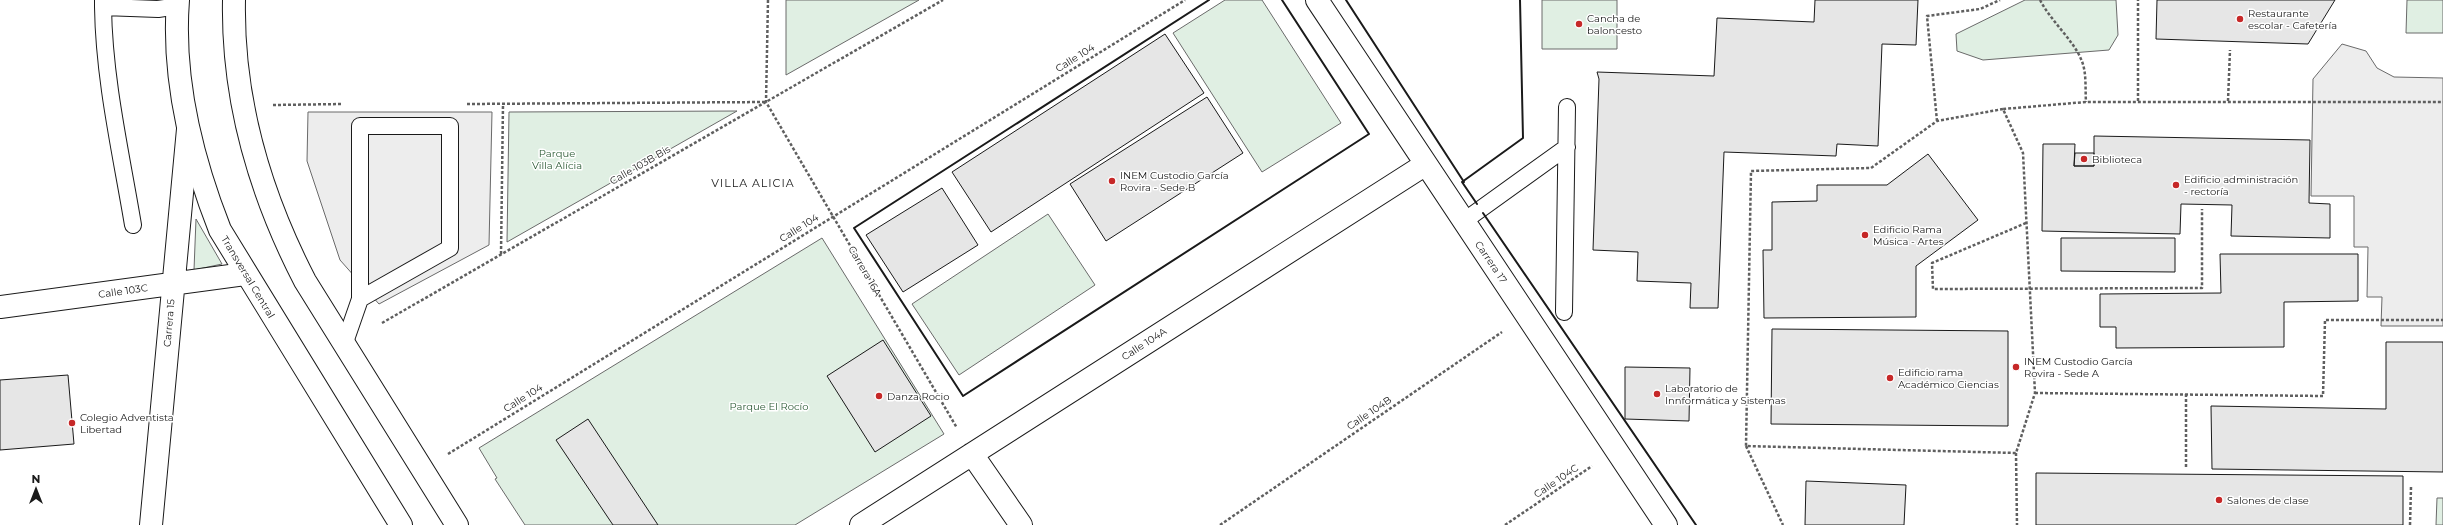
<svg xmlns="http://www.w3.org/2000/svg" width="2443" height="525" viewBox="0 0 2443 525" font-family="Montserrat,sans-serif">
	<style>
		.green { fill: #e0efe3; stroke: #6a6a6a }
		.parking { fill: #ededed; stroke: #6a6a6a }
		.building { fill: #e6e6e6; stroke: #1a1a1a }
		.lines { fill: none; stroke-linecap: round; stroke-linejoin: round }
		.service-casing { stroke: #1a1a1a; stroke-width: 18 }
		.minor-casing { stroke: #1a1a1a; stroke-width: 24 }
		.secondary-casing { stroke: #1a1a1a; stroke-width: 24 }
		.path { stroke: #5f5f5f; stroke-width: 2.5; stroke-dasharray: 3 2; stroke-linecap: butt }
		.service { stroke: #fff; stroke-width: 16 }
		.minor { stroke: #fff; stroke-width: 22 }
		.secondary { stroke: #fff; stroke-width: 22 }
		.wall { stroke: #1a1a1a; stroke-width: 2 }
		.poi-dot { fill: #c62828; stroke: #fff; stroke-width: 1.5 }
		.labels { text-anchor: middle; dominant-baseline: central; stroke-width: 3; stroke-linejoin: round; paint-order: stroke }
		.poi-label { font-size: 10px; fill: #1a1a1a; stroke: #fff; text-anchor: start }
		.street-label { font-size: 10px; fill: #1a1a1a; stroke: #fff }
		.park-label { font-size: 10px; fill: #2b5a34; stroke: #fff }
		.neighbourhood-label { font-size: 11px; letter-spacing: 1px; fill: #1a1a1a; stroke: #fff }
	</style>
	<rect width="100%" height="100%" fill="#fff"/>
	<path class="green" d="M786 0H919L786 75Z
		M1225 0H1262L1341 123 1262 172 1173 33Z
		M1542 0H1617V49H1542Z
		M2025 0H2116L2118 35 2109 50 1983 60 1957 51 1956 34Z
		M2407 0H2443V33H2406Z
		M737 111 507 242 509 112Z
		M1048 214 1095 285 959 375 912 304Z
		M196 219 222 264 194 270Z
		M822 238 944 434 795 525H525L495 479 497 478 479 448Z
		M2437 498H2443V525H2436Z"/>
	<path class="parking" d="M2342 44 2366 51 2377 68 2394 77 2443 78V326H2381L2382 297H2367L2368 247H2354V196H2311L2313 79Z
		M308 112H492L489 245 379 304 340 260 307 161Z"/>
	<path class="building" d="M1815 0H1918L1916 45 1882 44 1878 146 1837 144 1836 156 1724 152 1718 308H1690L1691 283 1637 281 1638 252 1593 250 1599 79 1597 72 1714 76 1717 18 1814 22Z
		M2157 0H2335L2308 44 2156 39Z
		M1165 34 1204 93 991 232 952 172Z
		M1207 97 1243 153 1106 241 1070 184Z
		M2094 136 2310 140 2309 203 2330 204V238L2231 236 2232 205 2181 204 2180 234 2042 231 2043 144H2075L2074 166H2094Z
		M2075 153H2094V166H2074Z
		M1928 154 1978 220 1916 266V317L1764 318 1763 250H1772V202L1817 201V185H1887Z
		M942 188 978 245 903 292 866 235Z
		M2061 238H2175V272L2061 271Z
		M2220 254H2358V301L2284 302V347L2116 348V327H2100V294L2221 293Z
		M1772 329 2008 331V426L1771 424Z
		M883 340 931 416 875 452 827 376Z
		M2386 342H2443V472L2212 469 2211 406 2386 409Z
		M1625 367 1690 368 1689 421 1625 419Z
		M68 375 74 444 0 450V380Z
		M588 419 658 525H613L556 440Z
		M2036 473 2403 476V525H2036Z
		M1806 481 1906 485 1904 525H1805Z"/>
	<g class="lines">
		<defs>
			<path id="service" d="M103 0V7L158 9 178 6
				M103 7C104 80 121 153 133 225
				M1464 221 1567 147
				M1564 312 1567 107
				M344 345 360 299V126H450V248L360 299"/>
			<path id="minor" d="M1317 0 1666 525
				M0 307 245 274
				M972 454 1021 525
				M151 525 188 129
				M861 525 1426 164"/>
			<path id="secondary" d="M178 0C172 77 192 159 220 230L401 525
				M234 0C232 99 260 194 305 281L457 525"/>
		</defs>
		<use href="#service" class="service-casing"/>
		<use href="#minor" class="minor-casing"/>
		<use href="#secondary" class="secondary-casing"/>
		<path class="path" d="M768 0 766 102 957 428
			M2040 0C2051 21 2073 40 2081 59 2087 72 2085 88 2086 102
			M2138 101V0
			M2228 101 2230 50
			M467 104 766 102
			M273 105 342 104
			M2003 109 1937 121 1871 168 1751 171 1746 446 2016 453 2035 393 2023 153 2003 109 2086 102H2443
			M1937 121 1927 16 1980 9 2000 0
			M2026 223 1932 263 1933 289 2202 288V209
			M501 254 503 104
			M382 323 943 0
			M2035 393 2323 396 2325 320H2443
			M2186 394V467
			M1746 446 1783 525
			M2016 453 2017 525
			M448 454 1185 0
			M1220 525 1502 332
			M1505 525 1592 466
			M2410 525 2411 487"/>
		<use href="#service" class="service"/>
		<use href="#minor" class="minor"/>
		<use href="#secondary" class="secondary"/>
		<path class="wall" d="M1209 0 854 228 963 396 1369 134 1282 0
			M1346 0 1464 182
			M1477 204 1462 182 1523 138 1520 0
			M1483 213 1696 525"/>
	</g>
	<g class="poi-dot">
		<circle cx="2240" cy="19" r="4"/>
		<circle cx="1579" cy="24" r="4"/>
		<circle cx="2084" cy="159" r="4"/>
		<circle cx="1112" cy="181" r="4"/>
		<circle cx="2176" cy="185" r="4"/>
		<circle cx="1865" cy="235" r="4"/>
		<circle cx="2016" cy="367" r="4"/>
		<circle cx="1890" cy="378" r="4"/>
		<circle cx="1657" cy="394" r="4"/>
		<circle cx="879" cy="396" r="4"/>
		<circle cx="72" cy="423" r="4"/>
		<circle cx="2219" cy="500" r="4"/>
	</g>
	<g class="labels">
		<g class="poi-label">
			<text x="2248" y="13">Restaurante<tspan x="2248" dy="12">escolar - Cafetería</tspan></text>
			<text x="1587" y="18">Cancha de<tspan x="1587" dy="12">baloncesto</tspan></text>
			<text x="2092" y="159">Biblioteca</text>
			<text x="1120" y="175">INEM Custodio García<tspan x="1120" dy="12">Rovira - Sede B</tspan></text>
			<text x="2184" y="179">Edificio administración<tspan x="2184" dy="12">- rectoría</tspan></text>
			<text x="1873" y="229">Edificio Rama<tspan x="1873" dy="12">Música - Artes</tspan></text>
			<text x="2024" y="361">INEM Custodio García<tspan x="2024" dy="12">Rovira - Sede A</tspan></text>
			<text x="1898" y="372">Edificio rama<tspan x="1898" dy="12">Académico Ciencias</tspan></text>
			<text x="1665" y="388">Laboratorio de<tspan x="1665" dy="12">Innformática y Sistemas</tspan></text>
			<text x="887" y="396">Danza Rocio</text>
			<text x="80" y="417">Colegio Adventista<tspan x="80" dy="12">Libertad</tspan></text>
			<text x="2227" y="500">Salones de clase</text>
		</g>
		<g class="street-label">
			<text transform="translate(1075 58) rotate(-32)">Calle 104</text>
			<text transform="translate(640 165) rotate(-30)">Calle 103B Bis</text>
			<text transform="translate(799 228) rotate(-32)">Calle 104</text>
			<text transform="translate(1491 262) rotate(56)">Carrera 17</text>
			<text transform="translate(865 271) rotate(60)">Carrera 16A</text>
			<text transform="translate(248 277) rotate(59)">Transversal Central</text>
			<text transform="translate(123 291) rotate(-8)">Calle 103C</text>
			<text transform="translate(169 323) rotate(-85)">Carrera 15</text>
			<text transform="translate(1144 344) rotate(-33)">Calle 104A</text>
			<text transform="translate(523 398) rotate(-32)">Calle 104</text>
			<text transform="translate(1369 413) rotate(-34)">Calle 104B</text>
			<text transform="translate(1556 481) rotate(-34)">Calle 104C</text>
		</g>
		<g class="park-label">
			<text x="557" y="153">Parque<tspan x="557" dy="12">Villa Alícia</tspan></text>
			<text x="769" y="406">Parque El Rocío</text>
		</g>
		<g class="neighbourhood-label">
			<text x="753" y="183">VILLA ALICIA</text>
		</g>
	</g>
	<g transform="translate(36 489)" stroke="#ffffff" stroke-width="3" paint-order="stroke">
	<path d="M0-3L7 15L0 10L-7 15Z" fill="#1a1a1a"/>
	<text y="-6" font-size="11" font-weight="bold" text-anchor="middle" fill="#1a1a1a">N</text>
	</g>
</svg>
